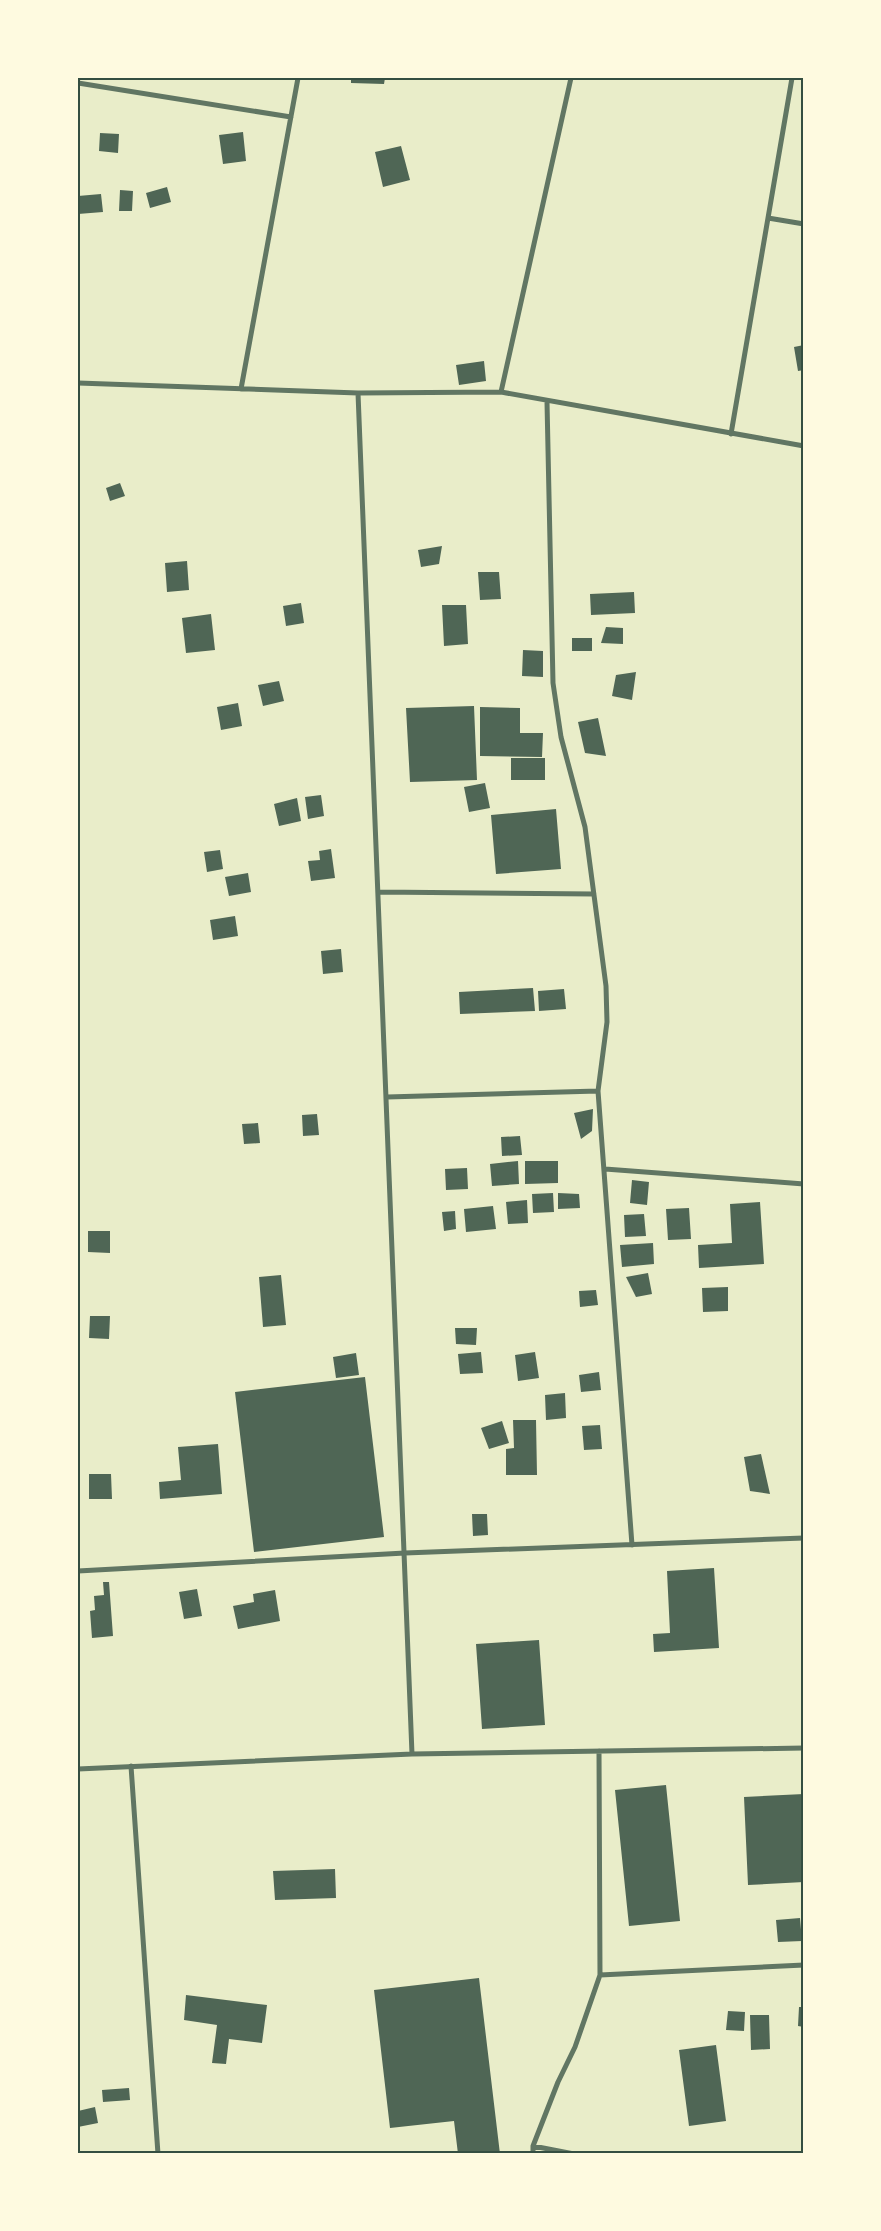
<svg xmlns="http://www.w3.org/2000/svg" width="881" height="2231" viewBox="0 0 881 2231" font-family="Bitter,serif">
	<style>
		.building { fill: #4f6655 }
		.lines { fill: none; stroke-linecap: round; stroke-linejoin: round }
		.minor { stroke: #617663; stroke-width: 5 }
		.neatline { fill: none; stroke: #344e41; stroke-width: 2 }
	</style>
	<rect width="100%" height="100%" fill="#e9edc9"/>
	<path class="building" d="M351 78H385L384 84 351 83Z
		M243 132 246 161 223 164 219 135Z
		M100 133 119 134 118 153 99 151Z
		M401 146 410 180 383 187 375 152Z
		M167 187 171 202 150 208 146 193Z
		M120 190 133 191 132 211H119Z
		M101 194 103 212 78 214V196Z
		M804 345V370L798 371 794 347Z
		M484 361 486 381 459 385 456 365Z
		M120 483 125 496 110 501 106 488Z
		M442 546 439 564 421 567 418 550Z
		M187 561 189 590 167 592 165 563Z
		M478 572H499L501 599 480 600Z
		M634 592 635 613 591 615 590 594Z
		M301 603 304 623 286 626 283 606Z
		M442 605H466L468 644 444 646Z
		M211 614 215 650 186 653 182 618Z
		M606 627 623 628V644L601 643Z
		M572 638H592V651H572Z
		M523 650 543 651V677L522 676Z
		M636 672 632 700 612 696 616 675Z
		M279 681 284 701 263 706 258 685Z
		M238 703 242 726 221 730 217 707Z
		M474 706 477 780 410 782 406 708Z
		M480 707 520 708V733H543L542 757 480 756Z
		M598 718 606 756 585 753 578 722Z
		M511 758H545V780H511Z
		M485 783 490 808 469 812 464 787Z
		M321 795 324 816 308 819 305 797Z
		M297 798 301 821 279 826 274 804Z
		M556 809 561 869 496 874 491 815Z
		M331 849 335 878 311 881 308 861 320 860 319 851Z
		M220 850 223 869 207 872 204 852Z
		M248 873 251 892 229 896 225 877Z
		M235 916 238 936 213 940 210 920Z
		M341 949 343 972 323 974 321 951Z
		M533 988 535 1011 460 1014 459 992Z
		M564 989 566 1009 539 1011 538 991Z
		M593 1109 592 1131 581 1139 574 1113Z
		M317 1114 319 1135 303 1136 302 1115Z
		M258 1123 260 1143 244 1144 242 1124Z
		M520 1136 522 1155 502 1156 501 1137Z
		M518 1161 519 1184 492 1186 490 1164Z
		M525 1161H558V1183L525 1184Z
		M467 1168 468 1189 446 1190 445 1169Z
		M632 1180 649 1182 647 1205 630 1203Z
		M553 1193 554 1212 533 1213 532 1194Z
		M558 1193 579 1194 580 1208 558 1209Z
		M527 1200 528 1223 508 1224 506 1202Z
		M760 1202 764 1264 699 1268 698 1245 732 1243 730 1204Z
		M493 1206 496 1229 466 1232 464 1209Z
		M689 1208 691 1239 668 1240 666 1209Z
		M455 1211 456 1229 444 1231 442 1212Z
		M644 1214 646 1236 625 1237 624 1215Z
		M88 1231H110V1253L88 1252Z
		M653 1243 654 1264 622 1267 620 1245Z
		M648 1273 652 1294 636 1297 626 1277Z
		M281 1275 286 1325 263 1327 259 1277Z
		M728 1287V1311L703 1312 702 1288Z
		M596 1290 598 1305 580 1307 579 1291Z
		M90 1316H110L109 1339 89 1338Z
		M455 1328H477L476 1345 456 1344Z
		M481 1352 483 1373 460 1374 458 1354Z
		M535 1352 539 1378 518 1381 515 1355Z
		M356 1353 359 1375 336 1378 333 1357Z
		M599 1372 601 1390 581 1392 579 1375Z
		M365 1377 384 1537 254 1552 235 1392Z
		M565 1393 566 1418 546 1420 545 1395Z
		M513 1420H536L537 1475H506V1449L514 1448Z
		M502 1421 509 1443 489 1449 481 1428Z
		M600 1425 602 1449 584 1450 582 1426Z
		M218 1444 222 1494 160 1499 159 1482 181 1480 178 1447Z
		M761 1454 770 1494 750 1491 744 1457Z
		M89 1474H111L112 1499H89Z
		M472 1514H487L488 1535 473 1536Z
		M714 1568 719 1648 654 1652 653 1634 670 1633 667 1571Z
		M103 1582H109L113 1636 92 1638 90 1611 95 1610 94 1596 104 1595Z
		M197 1589 202 1616 184 1619 179 1592Z
		M275 1590 280 1621 238 1629 233 1606 254 1602 253 1594Z
		M539 1640 545 1725 482 1729 476 1644Z
		M666 1785 680 1921 629 1926 615 1790Z
		M804 1794V1882L748 1885 744 1797Z
		M335 1869 336 1898 275 1900 273 1871Z
		M800 1918 802 1941 778 1942 776 1920Z
		M479 1978 500 2154H458L454 2121 390 2128 374 1990Z
		M186 1995 267 2005 262 2043 229 2039 226 2064 212 2063 217 2025 184 2020Z
		M799 2007H804V2027L798 2026Z
		M728 2011 745 2012 744 2031 726 2030Z
		M750 2015H769L770 2049 751 2050Z
		M716 2045 726 2121 689 2126 679 2050Z
		M129 2088 130 2100 103 2102 102 2090Z
		M95 2107 98 2123 78 2127V2111Z"/>
	<g class="lines">
		<path class="minor" d="M78 83 291 117
			M768 218 804 224
			M78 383 358 393 412 1754
			M241 389 298 78
			M501 392 571 78
			M358 393 501 392 804 446
			M547 402 553 683 561 737 585 827 606 986 607 1022 598 1091 632 1545
			M731 434 792 78
			M378 892 594 894
			M387 1097 598 1091
			M605 1169 804 1184
			M78 1571 405 1553 804 1538
			M131 1766 158 2154
			M78 1769 412 1754 804 1748
			M600 1975 804 1965
			M533 2146 574 2154
			M533 2154V2146L558 2082 575 2047 600 1975 599 1751"/>
	</g>
	<rect width="881" height="2231" fill="none" stroke="#fefae0" stroke-width="158"/>
	<rect x="79" y="79" width="723" height="2073" class="neatline"/>
</svg>
